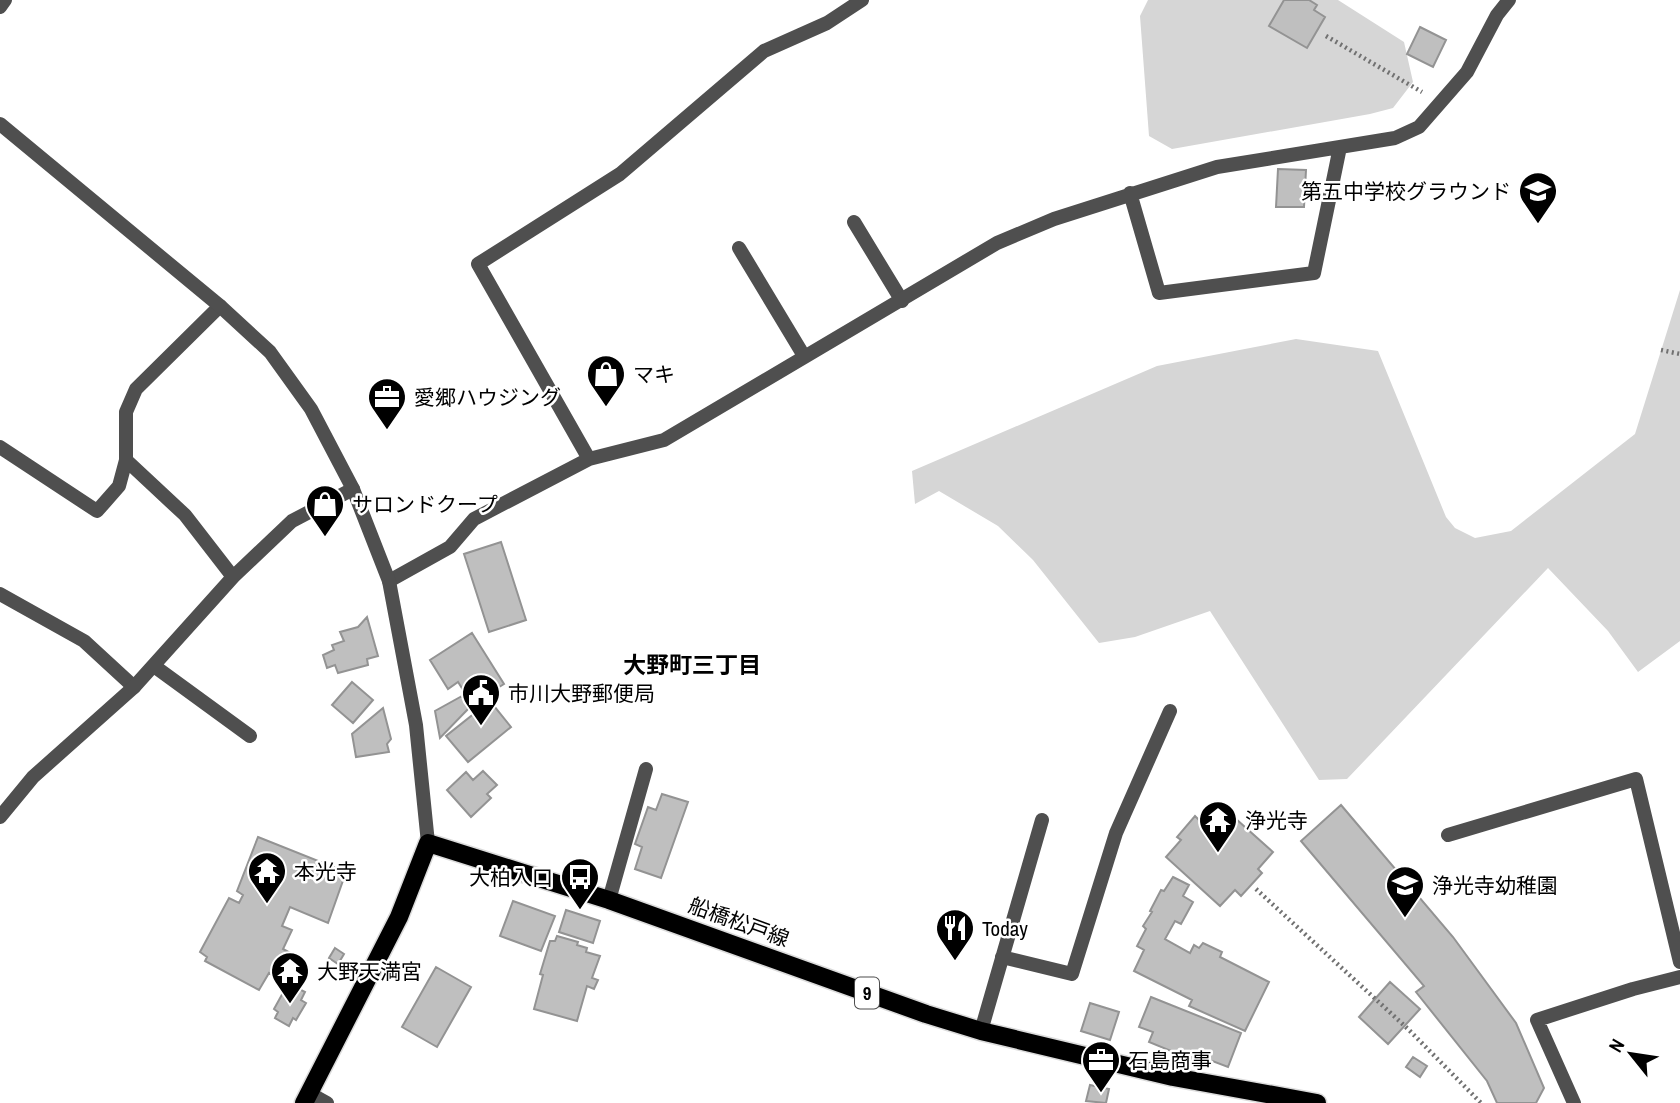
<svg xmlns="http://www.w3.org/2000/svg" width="1680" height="1103" viewBox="0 0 1680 1103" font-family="'Archivo Narrow','Noto Sans JP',sans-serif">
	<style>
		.green { fill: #d6d6d6 }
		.building { fill: #bfbfbf; stroke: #939393; stroke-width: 2 }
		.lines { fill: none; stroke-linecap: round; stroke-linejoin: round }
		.primary-casing { stroke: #dbdbdb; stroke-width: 21 }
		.path { stroke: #717171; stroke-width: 4.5; stroke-dasharray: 2 3.5; stroke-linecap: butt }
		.service { stroke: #4f4f4f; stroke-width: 14 }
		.minor { stroke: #4f4f4f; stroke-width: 14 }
		.tertiary { stroke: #4f4f4f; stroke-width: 14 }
		.primary { stroke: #000; stroke-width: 18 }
		.labels { text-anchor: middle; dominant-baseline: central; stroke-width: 5; stroke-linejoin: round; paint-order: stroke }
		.shield { fill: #fff; stroke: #4c4c4c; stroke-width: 2 }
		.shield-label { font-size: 19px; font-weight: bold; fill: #000 }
		.poi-label { font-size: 21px; fill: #000; stroke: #fff; text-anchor: start }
		.street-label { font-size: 21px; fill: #000; stroke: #fff }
		.neighbourhood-label { font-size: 23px; font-weight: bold; fill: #000; stroke: #fff }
	</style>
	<rect width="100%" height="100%" fill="#fff"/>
	<path class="green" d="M1148 0H1338L1404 42 1413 82 1393 108 1370 114 1172 149 1149 136 1140 16Z
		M1680 290V641L1638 672 1608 631 1548 568 1347 779 1319 780 1210 611 1135 637 1099 643 1033 560 998 526 939 491 915 504 912 471 1157 366 1296 339 1378 351 1446 517 1455 528 1475 538 1511 531 1635 434Z"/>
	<path class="building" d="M1284 0H1309L1317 5 1314 10 1325 17 1307 48 1269 26Z
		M1420 27 1446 40 1433 67 1407 54Z
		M1278 169 1306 170 1304 207H1276Z
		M501 542 526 620 489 632 464 554Z
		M367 617 378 656 367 659 368 665 338 673 335 665 327 668 323 655 334 650 332 645 344 641 340 632 358 627Z
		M472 633 504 684 472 704 458 682 448 689 430 660Z
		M352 682 373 700 353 723 332 705Z
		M462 696 469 708 440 738 435 711Z
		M490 701 511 727 468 762 446 736Z
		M383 708 391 739 387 744 389 752 356 757 352 734Z
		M483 771 497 785 487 794 491 798 471 817 447 790 466 772 473 780Z
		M662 794 688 802 661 878 635 869 642 847 635 844 648 807 656 810Z
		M1217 802 1273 852 1258 869 1262 873 1241 896 1235 890 1220 906 1166 857 1181 840 1177 837 1195 816 1200 821Z
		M1341 805 1453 937 1516 1023 1544 1088 1536 1103H1497L1487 1081 1416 992 1424 986 1301 841Z
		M258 837 346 872 328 923 290 907 282 926 292 930 283 949 294 955 280 980 269 973 259 990 205 961 207 957 200 952 229 898 239 903 243 895 237 891Z
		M1173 877 1189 885 1183 896 1193 902 1181 924 1175 921 1165 939 1190 953 1194 945 1199 948 1203 943 1222 952 1220 957 1269 982 1245 1031 1189 1006 1192 1000 1134 971 1144 950 1137 946 1146 929 1143 926 1152 912 1150 911 1161 890 1164 891Z
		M513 901 555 916 541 951 500 936Z
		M566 910 600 921 593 943 559 932Z
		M557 936 578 942 577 945 587 948 586 952 600 956 592 978 598 980 594 989 587 986 577 1021 534 1009 543 975 540 974 550 941H555Z
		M335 948 344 954 338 964 329 958Z
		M436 967 471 987 437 1047 402 1027Z
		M1390 982 1420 1009 1388 1044 1359 1017Z
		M291 985 305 992 301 1000 306 1003 296 1020 293 1018 289 1026 275 1018 278 1012 274 1009 284 991 287 993Z
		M1151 997 1241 1033 1228 1067 1202 1057 1200 1063 1149 1042 1153 1032 1139 1027Z
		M1090 1003 1119 1012 1110 1040 1081 1031Z
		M1413 1057 1427 1066 1420 1077 1406 1067Z
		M1090 1085 1109 1089 1106 1103 1086 1101Z"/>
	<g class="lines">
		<defs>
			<path id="primary" d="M304 1103 399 917 428 843 609 900 926 1014 981 1031 1173 1077 1317 1103"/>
		</defs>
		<use href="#primary" class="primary-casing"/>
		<path class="path" d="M1326 36 1422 92
			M1661 350 1680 354
			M1256 889 1408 1029 1481 1103"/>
		<path class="service" d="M854 222 902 301
			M0 594 84 641 134 687
			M609 900 646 769
			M1002 957 1072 974 1116 833 1170 711
			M981 1031 1042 820"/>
		<path class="minor" d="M0 7 5 0
			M1130 193 1159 293 1314 273 1340 147
			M739 248 804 356
			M220 306 136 389 126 412V460L185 515 233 577
			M0 447 97 511 119 486 126 460
			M589 459 478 264 620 174 764 51 827 23 862 0
			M389 581 450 547 474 519 589 459 664 440 997 243 1054 219 1217 167 1395 138 1419 127 1467 72 1497 15 1509 0
			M154 666 250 736
			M0 817 33 777 134 687 233 577 292 521 353 489
			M1448 835 1636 779 1680 962
			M309 1093 327 1103
			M1574 1103 1537 1020 1633 989 1680 977"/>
		<path class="tertiary" d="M0 124 220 306 270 352 311 409 353 489 389 581 416 725 428 843"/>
		<use href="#primary" class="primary"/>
	</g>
	<defs>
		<symbol id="school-pin" viewBox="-11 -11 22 30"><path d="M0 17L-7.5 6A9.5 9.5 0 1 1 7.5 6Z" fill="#000" stroke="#fff"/><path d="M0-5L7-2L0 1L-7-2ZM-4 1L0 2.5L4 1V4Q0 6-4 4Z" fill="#fff"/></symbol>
		<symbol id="shop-pin" viewBox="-11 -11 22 30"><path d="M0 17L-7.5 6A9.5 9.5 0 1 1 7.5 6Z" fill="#000" stroke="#fff"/><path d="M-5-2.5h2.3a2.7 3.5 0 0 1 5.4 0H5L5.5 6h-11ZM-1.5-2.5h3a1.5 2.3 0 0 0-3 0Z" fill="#fff"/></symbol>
		<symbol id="office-pin" viewBox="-11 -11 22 30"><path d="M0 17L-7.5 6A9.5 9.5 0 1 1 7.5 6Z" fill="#000" stroke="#fff"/><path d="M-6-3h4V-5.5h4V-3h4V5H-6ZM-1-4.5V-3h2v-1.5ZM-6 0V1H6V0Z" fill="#fff"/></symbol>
		<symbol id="civic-pin" viewBox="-11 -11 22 30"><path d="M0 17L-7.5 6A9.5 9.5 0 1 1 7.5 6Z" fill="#000" stroke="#fff"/><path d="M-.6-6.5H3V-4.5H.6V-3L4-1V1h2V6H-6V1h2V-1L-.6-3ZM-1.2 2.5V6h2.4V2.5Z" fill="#fff"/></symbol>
		<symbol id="temple-pin" viewBox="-11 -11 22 30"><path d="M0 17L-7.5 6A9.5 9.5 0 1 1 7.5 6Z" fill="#000" stroke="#fff"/><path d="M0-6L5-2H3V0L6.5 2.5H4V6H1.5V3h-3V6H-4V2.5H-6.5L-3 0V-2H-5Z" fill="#fff"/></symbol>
		<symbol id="bus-pin" viewBox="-11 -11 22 30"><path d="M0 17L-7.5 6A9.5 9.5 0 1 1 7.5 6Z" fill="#000" stroke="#fff"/><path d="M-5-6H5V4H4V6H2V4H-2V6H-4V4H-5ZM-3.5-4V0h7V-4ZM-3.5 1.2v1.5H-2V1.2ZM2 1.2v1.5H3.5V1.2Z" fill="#fff"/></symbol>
		<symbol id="restaurant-pin" viewBox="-11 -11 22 30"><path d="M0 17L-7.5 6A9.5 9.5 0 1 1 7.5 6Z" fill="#000" stroke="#fff"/><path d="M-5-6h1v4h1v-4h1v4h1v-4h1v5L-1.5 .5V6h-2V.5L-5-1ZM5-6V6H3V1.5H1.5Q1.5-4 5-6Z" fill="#fff"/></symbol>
	</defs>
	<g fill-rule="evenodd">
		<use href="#school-pin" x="1516" y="169" width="44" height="60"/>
		<use href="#shop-pin" x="584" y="352" width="44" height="60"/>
		<use href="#office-pin" x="365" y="375" width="44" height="60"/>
		<use href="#shop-pin" x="303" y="482" width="44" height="60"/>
		<use href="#civic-pin" x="459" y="671" width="44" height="60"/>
		<use href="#temple-pin" x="1196" y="798" width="44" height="60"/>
		<use href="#temple-pin" x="245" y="849" width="44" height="60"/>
		<use href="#bus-pin" x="558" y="855" width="44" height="60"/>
		<use href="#school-pin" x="1383" y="863" width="44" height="60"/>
		<use href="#restaurant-pin" x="933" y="906" width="44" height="60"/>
		<use href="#temple-pin" x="268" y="949" width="44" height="60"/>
		<use href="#office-pin" x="1079" y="1038" width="44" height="60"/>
	</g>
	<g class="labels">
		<rect class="shield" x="855" y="977.5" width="24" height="31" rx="5"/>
		<g class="shield-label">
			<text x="867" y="993">9</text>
		</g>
		<g class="poi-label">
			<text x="1511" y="191" text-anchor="end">第五中学校グラウンド</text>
			<text x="633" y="374">マキ</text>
			<text x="414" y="397">愛郷ハウジング</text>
			<text x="352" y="504">サロンドクープ</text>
			<text x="508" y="693">市川大野郵便局</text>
			<text x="1245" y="820">浄光寺</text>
			<text x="294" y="871">本光寺</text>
			<text x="553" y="877" text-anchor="end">大柏入口</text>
			<text x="1432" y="885">浄光寺幼稚園</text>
			<text x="982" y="928">Today</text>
			<text x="317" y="971">大野天満宮</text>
			<text x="1128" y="1060">石島商事</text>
		</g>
		<g class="street-label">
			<text transform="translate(739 922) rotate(20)">船橋松戸線</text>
		</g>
		<g class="neighbourhood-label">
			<text x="692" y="664">大野町三丁目</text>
		</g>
	</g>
	<g transform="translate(1631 1054) rotate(300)" stroke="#ffffff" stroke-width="5" paint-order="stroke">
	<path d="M0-5L12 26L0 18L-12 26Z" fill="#000000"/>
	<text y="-10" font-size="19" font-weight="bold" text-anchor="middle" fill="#000000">N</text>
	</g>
</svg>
